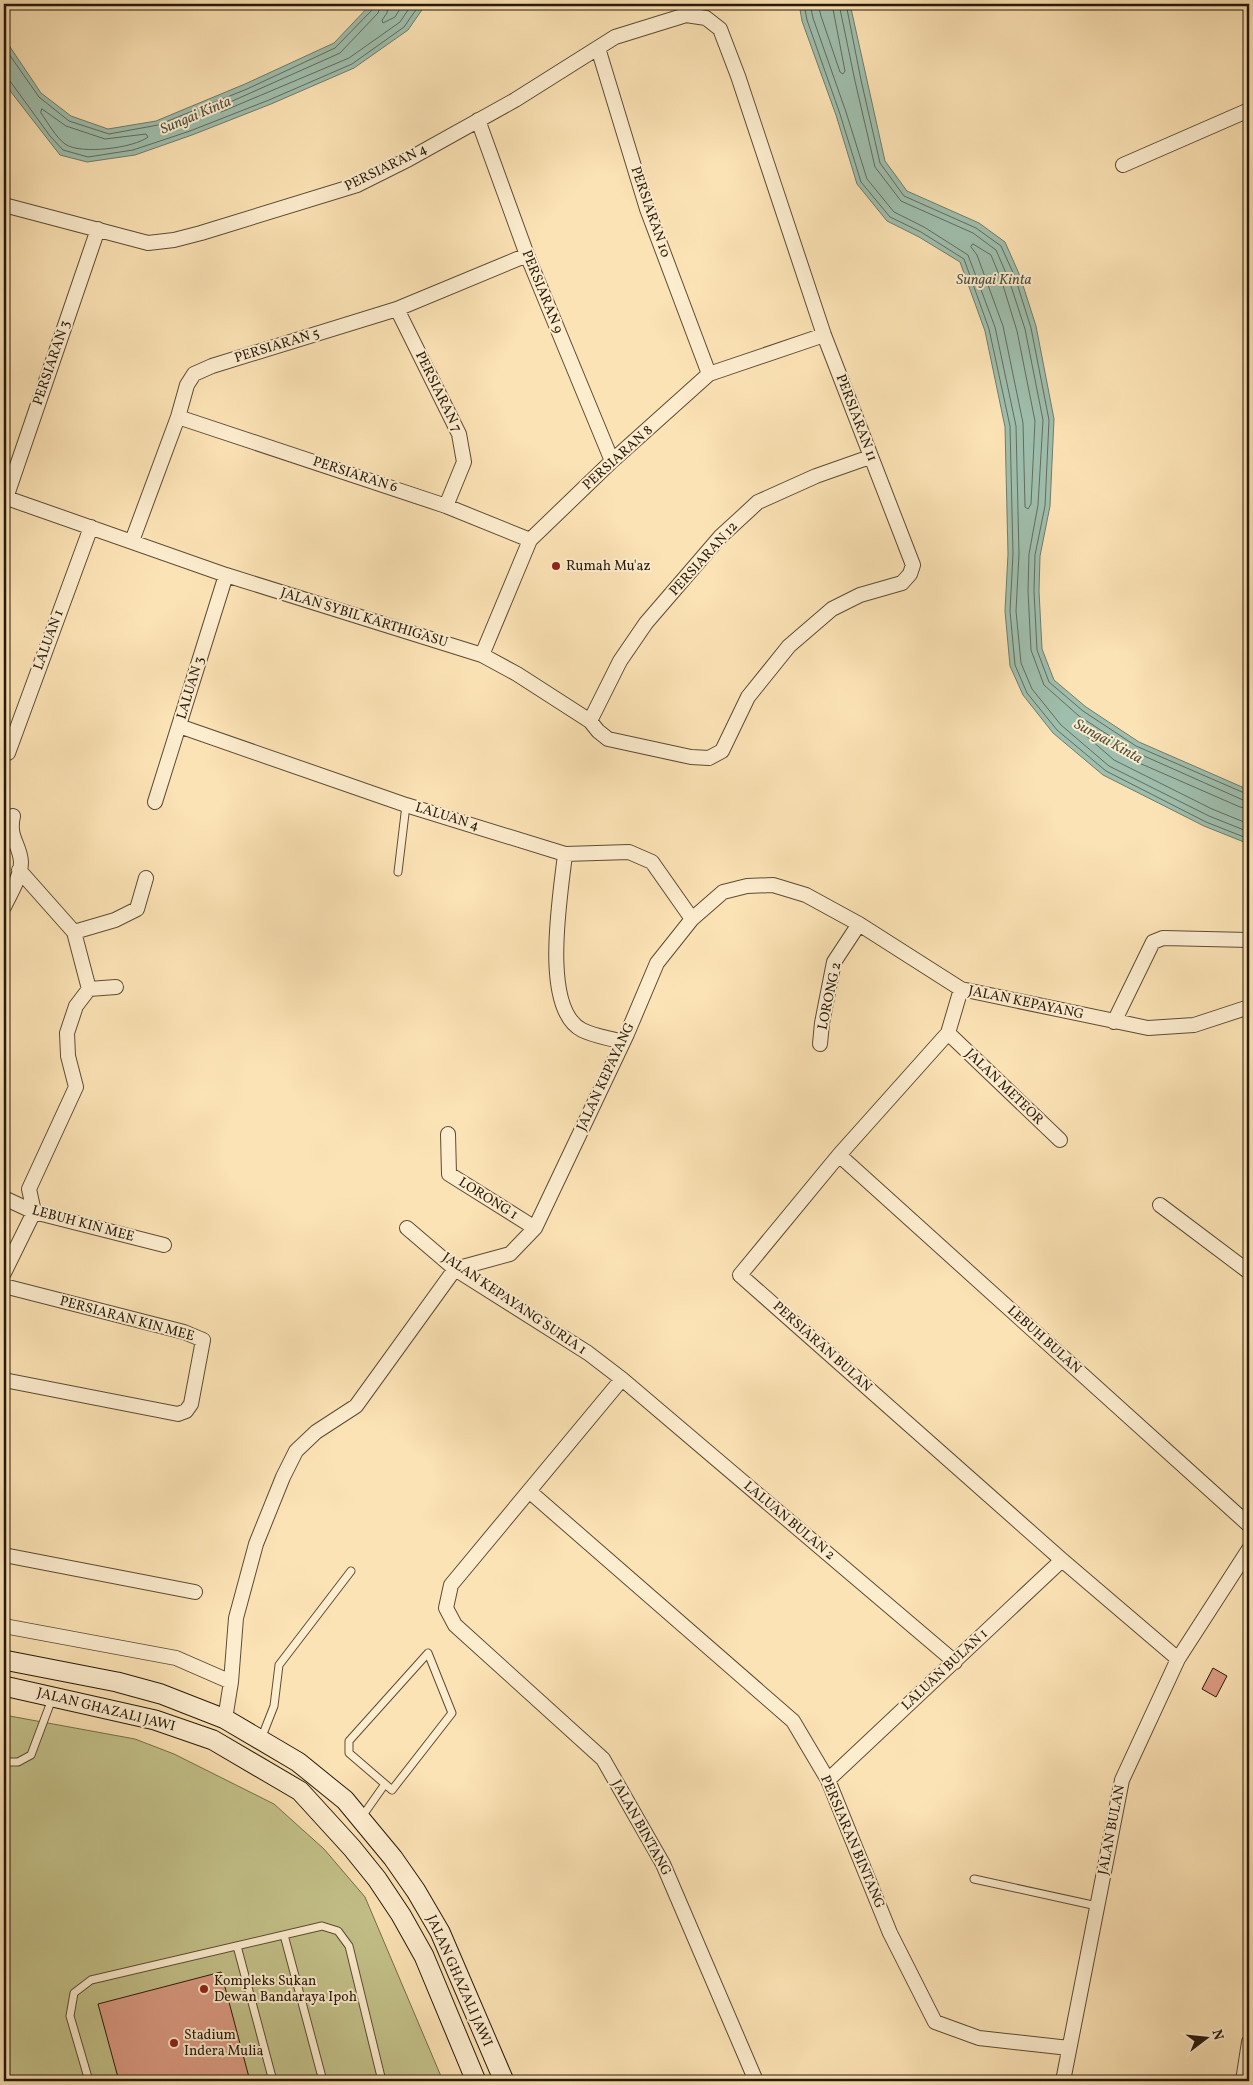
<svg xmlns="http://www.w3.org/2000/svg" width="1253" height="2085" viewBox="0 0 1253 2085" font-family="Vollkorn,serif">
	<style>
		.green { fill: #c4c28a; stroke: #766e4a }
		.water { fill: #9fbead; stroke: #6f7c6b }
		.lines { fill: none; stroke-linecap: round; stroke-linejoin: round }
		.shore { stroke: #636c5b; stroke-width: 1 }
		.building { fill: #dd9c85; stroke: #271909 }
		.lane-casing { stroke: #5c4c34; stroke-width: 9 }
		.street-casing { stroke: #5c4c34; stroke-width: 16 }
		.secondary-casing { stroke: #271909; stroke-width: 21 }
		.lane { stroke: #fdedcf; stroke-width: 7 }
		.street { stroke: #fdedcf; stroke-width: 14 }
		.secondary { stroke: #fdedcf; stroke-width: 19 }
		.poi-dot { fill: #8f2418; stroke: #fdedcf; stroke-width: 2 }
		.labels { text-anchor: middle; dominant-baseline: central; stroke-width: 4; stroke-linejoin: round; paint-order: stroke }
		.street-label { font-size: 14px; fill: #271909; stroke: #fdedcf }
		.poi-label { font-size: 14px; fill: #271909; stroke: #fdedcf; text-anchor: start }
		.water-label { font-size: 15px; font-style: italic; fill: #515342; stroke: #fdedcf }
	</style>
	<rect width="100%" height="100%" fill="#fce3b5"/>
	<filter id="stains"><feTurbulence type="fractalNoise" baseFrequency=".004" numOctaves="4"/><feColorMatrix values="0 0 0 0 .2 0 0 0 0 .09 0 0 0 0 .02 0 0 0 .5 -.17"/></filter>
	<radialGradient id="worn" r=".72"><stop offset=".6" stop-color="#630" stop-opacity="0"/><stop offset="1" stop-color="#630" stop-opacity=".3"/></radialGradient>
	<path class="green" d="M4 1715 135 1739 174 1754 274 1804 324 1849 365 1897 443 2081H4Z"/>
	<path class="water" d="M371 4H426L408 30 354 68 271 104 192 135 135 155 87 162 60 155 11 92 4 81V38L41 93 71 116 108 129 156 121 245 84 334 43Z
		M799 4H850L885 161 907 191 979 223 1005 242 1020 276 1036 326 1054 419 1050 506 1040 556 1039 591 1042 649 1054 680 1086 707 1139 742 1249 790V844L1204 826 1103 775 1053 733 1023 695 1010 666 1005 611 1008 554 1005 427 985 331 960 262 919 237 887 221 857 184 836 115 802 21Z"/>
	<g class="lines">
		<path class="shore" d="M381 4 378 13 340 53 219 107 218 111 221 112 349 58 400 22 412 4
			M388 4 387 13 382 20 383 23 395 17 403 4
			M804 4 807 20 840 114 861 182 890 217 921 232 964 259 989 329 1010 426 1013 554 1010 611 1015 665 1027 693 1057 730 1106 771 1206 822 1249 839
			M810 4 813 18 846 112 867 179 894 212 924 227 968 255 995 327 1016 426 1019 554 1016 611 1021 663 1032 689 1061 725 1109 766 1209 816 1249 832
			M818 4 821 16 840 72 843 74 845 71 832 4
			M839 4 855 81 875 167 901 201 973 233 996 250 1009 280 1025 329 1043 420 1038 505 1029 554 1028 591 1031 650 1044 685 1079 716 1133 751 1243 800 1249 801
			M846 4 861 80 880 163 904 196 976 228 1001 246 1015 277 1031 328 1049 420 1045 506 1035 555 1034 591 1037 650 1049 682 1083 711 1136 746 1249 795
			M4 47 39 97 69 121 109 134 158 125 247 89 335 48 373 9 374 4
			M4 79 10 81 50 136 63 150 88 157 133 150 190 131 269 100 352 64 404 27 420 4
			M42 109 66 126 105 139 146 134 148 137C134 148 80 155 65 144 55 136 48 123 41 113Z
			M973 244 991 255 1002 282 1017 331 1035 421 1031 504 1028 509 1025 507 1023 423 1003 326 977 255 971 247Z
			M1249 809 1240 807 1130 759 1086 730 1083 731 1084 734 1114 760 1212 809 1249 824"/>
	</g>
	<path class="building" d="M1213 1668 1227 1676 1216 1697 1202 1689Z
		M221 1972 250 2081H119L98 2004Z"/>
	<g class="lines">
		<defs>
			<path id="lane" d="M398 872 406 805
				M428 1653 452 1713 392 1790 349 1753V1741Z
				M261 1739 274 1706 279 1665 351 1571
				M4 1762H18L31 1755 52 1699
				M361 1818 385 1784
				M974 1879 1097 1906
				M284 1935 323 2081
				M237 1946 273 2081
				M89 2081 70 2016 74 1993 91 1980 322 1926 338 1931 349 1946 382 2081"/>
			<path id="street" d="M598 48 647 209 709 374
				M478 120 527 255 612 461
				M1123 165 1249 110
				M4 205 148 243 174 240 201 233 357 185 409 159 515 100 615 37 686 15 706 18 720 29 738 76 824 335 913 565 910 574 902 583 860 595 832 609 789 646 748 697 722 751 709 758 691 757 608 739 598 731 590 721 517 674 482 655 226 575 4 497
				M397 309 459 434 464 462 446 506
				M178 417 446 506 530 540
				M6 498 98 229
				M132 541 178 417 187 385 194 374 212 366 397 309 527 255
				M482 655 530 540 612 461 709 374 824 335
				M590 721 620 661 646 623 720 537 758 502 816 476 870 457
				M179 726 406 805 565 854 629 852 652 862 692 919
				M8 753 91 527
				M155 802 226 575
				M565 854C561 893 540 1008 582 1030 594 1036 609 1038 622 1042
				M19 870 74 932 89 989
				M4 907C10 894 21 877 21 862 20 844 8 838 13 816
				M74 932 115 920 137 909 146 878
				M961 989 948 1033 839 1155 740 1275 1062 1560 1178 1659
				M1114 1022 1153 942 1163 938 1249 940
				M948 1033 1060 1140
				M820 1044 822 1023 834 962 859 924
				M448 1134 449 1174 535 1228
				M839 1155 1249 1525
				M4 1198 34 1212 164 1245
				M1160 1205 1249 1272
				M407 1228 455 1269 588 1353 622 1379 955 1662
				M4 1273 34 1212 29 1189 76 1087 68 1056 67 1033 76 1006 89 989 116 987
				M4 1286 184 1332 203 1340 191 1404 186 1411 178 1414 4 1380
				M622 1379 451 1585 446 1608 455 1625 603 1759 663 1864 756 2081
				M529 1491 793 1721 828 1780 890 1933 935 2022 979 2038 1069 2048
				M4 1555 195 1592
				M4 1626 176 1658 231 1682
				M225 1719 231 1682 236 1618 256 1544 283 1477 296 1451 316 1432 356 1406 455 1269 510 1254 535 1228 627 1034 657 963 692 919 723 892 747 886 773 885 806 895 859 924 961 989 1148 1028 1194 1025 1249 1007
				M828 1780 1062 1560
				M1063 2081 1122 1780 1178 1659 1249 1549
				M1243 2081 1249 2042"/>
			<path id="secondary" d="M4 1660 117 1682 161 1694 225 1719 298 1762 345 1800 393 1858 416 1891 440 1932 504 2081
				M4 1686 155 1720 213 1740 300 1791 352 1848 377 1879 401 1915 424 1956 476 2081"/>
		</defs>
		<use href="#lane" class="lane-casing"/>
		<use href="#street" class="street-casing"/>
		<use href="#secondary" class="secondary-casing"/>
		<use href="#lane" class="lane"/>
		<use href="#street" class="street"/>
		<use href="#secondary" class="secondary"/>
	</g>
	<g class="poi-dot">
		<circle cx="556" cy="566" r="5"/>
		<circle cx="204" cy="1989" r="5"/>
		<circle cx="174" cy="2043" r="5"/>
	</g>
	<g class="labels">
		<g class="street-label">
			<text transform="translate(386 168) rotate(-26)">PERSIARAN 4</text>
			<text transform="translate(650 212) rotate(71)">PERSIARAN 10</text>
			<text transform="translate(542 292) rotate(68)">PERSIARAN 9</text>
			<text transform="translate(277 346) rotate(-17)">PERSIARAN 5</text>
			<text transform="translate(52 363) rotate(-71)">PERSIARAN 3</text>
			<text transform="translate(438 392) rotate(64)">PERSIARAN 7</text>
			<text transform="translate(856 418) rotate(69)">PERSIARAN 11</text>
			<text transform="translate(618 458) rotate(-42)">PERSIARAN 8</text>
			<text transform="translate(355 475) rotate(18)">PERSIARAN 6</text>
			<text transform="translate(704 559) rotate(-48)">PERSIARAN 12</text>
			<text transform="translate(364 618) rotate(17)">JALAN SYBIL KARTHIGASU</text>
			<text transform="translate(49 640) rotate(-70)">LALUAN 1</text>
			<text transform="translate(191 688) rotate(-73)">LALUAN 3</text>
			<text transform="translate(447 817) rotate(17)">LALUAN 4</text>
			<text transform="translate(830 996) rotate(-78)">LORONG 2</text>
			<text transform="translate(1026 1003) rotate(12)">JALAN KEPAYANG</text>
			<text transform="translate(606 1077) rotate(-65)">JALAN KEPAYANG</text>
			<text transform="translate(1004 1087) rotate(44)">JALAN METEOR</text>
			<text transform="translate(488 1199) rotate(32)">LORONG 1</text>
			<text transform="translate(83 1224) rotate(15)">LEBUH KIN MEE</text>
			<text transform="translate(514 1304) rotate(34)">JALAN KEPAYANG SURIA 1</text>
			<text transform="translate(127 1319) rotate(15)">PERSIARAN KIN MEE</text>
			<text transform="translate(1044 1340) rotate(42)">LEBUH BULAN</text>
			<text transform="translate(822 1347) rotate(42)">PERSIARAN BULAN</text>
			<text transform="translate(789 1521) rotate(40)">LALUAN BULAN 2</text>
			<text transform="translate(945 1670) rotate(-43)">LALUAN BULAN 1</text>
			<text transform="translate(106 1710) rotate(14)">JALAN GHAZALI JAWI</text>
			<text transform="translate(641 1828) rotate(61)">JALAN BINTANG</text>
			<text transform="translate(1112 1830) rotate(-79)">JALAN BULAN</text>
			<text transform="translate(852 1842) rotate(67)">PERSIARAN BINTANG</text>
			<text transform="translate(459 1981) rotate(66)">JALAN GHAZALI JAWI</text>
		</g>
		<g class="poi-label">
			<text x="566" y="566">Rumah Mu'az</text>
			<text x="214" y="1981">Kompleks Sukan<tspan x="214" dy="16">Dewan Bandaraya Ipoh</tspan></text>
			<text x="184" y="2035">Stadium<tspan x="184" dy="16">Indera Mulia</tspan></text>
		</g>
		<g class="water-label">
			<text transform="translate(196 116) rotate(-23)">Sungai Kinta</text>
			<text x="994" y="280">Sungai Kinta</text>
			<text transform="translate(1108 742) rotate(29)">Sungai Kinta</text>
		</g>
	</g>
	<rect width="1253" height="2085" fill="none" stroke="#fce3b5" stroke-width="20"/>
	<rect x="5" y="5" width="1243" height="2075" fill="none" stroke="#271909" stroke-width="2.5"/>
	<rect x="10" y="10" width="1233" height="2065" fill="none" stroke="#271909"/>
	<g transform="translate(1206 2038) rotate(74)" stroke="#fdedcf" stroke-width="4" paint-order="stroke">
	<path d="M0-4L9 19L0 12L-9 19Z" fill="#271909"/>
	<text y="-8" font-size="14" font-weight="bold" text-anchor="middle" fill="#271909">N</text>
	</g>
	<rect width="100%" height="100%" filter="url(#stains)"/>
	<rect width="100%" height="100%" fill="url(#worn)"/>
</svg>
